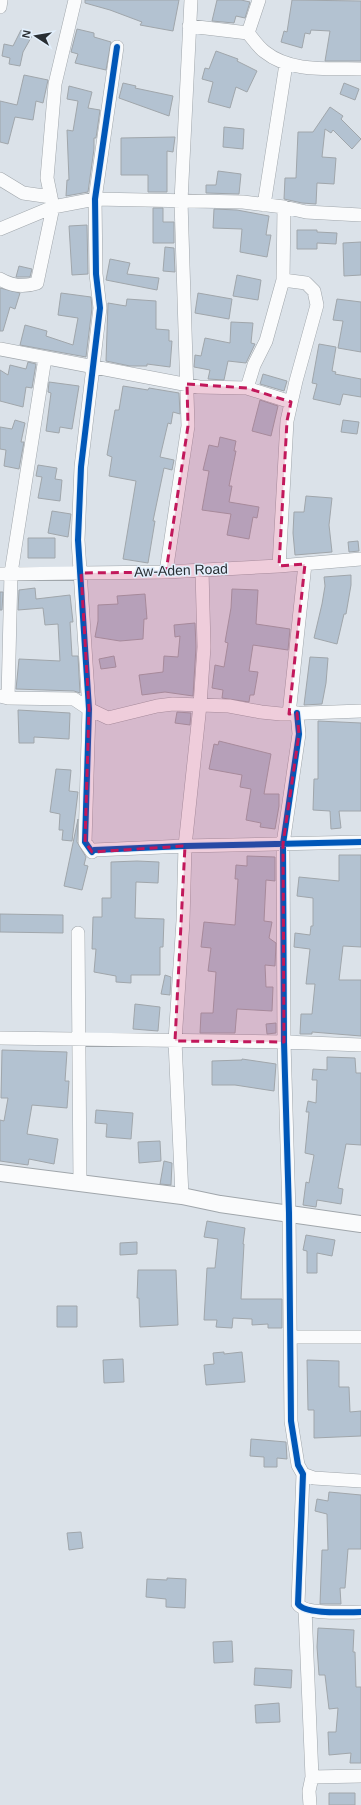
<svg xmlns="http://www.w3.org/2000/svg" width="361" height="1805" viewBox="0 0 361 1805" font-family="Helvetica,sans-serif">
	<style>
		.building { fill: #b3c2d1; stroke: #a0a6ab }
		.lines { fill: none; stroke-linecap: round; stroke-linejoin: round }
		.minor-casing { stroke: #a0a6ab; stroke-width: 14 }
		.tertiary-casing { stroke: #a0a6ab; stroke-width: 18 }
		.minor { stroke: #fafbfc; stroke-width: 13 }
		.tertiary { stroke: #fafbfc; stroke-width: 16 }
		.cycleway-casing { stroke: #e2effc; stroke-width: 8 }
		.cycleway { stroke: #0057b8; stroke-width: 6 }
		.marked { fill: #c2185b; fill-opacity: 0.2; stroke: #c2185b; stroke-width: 3; stroke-dasharray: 8 5; stroke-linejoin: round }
		.labels { text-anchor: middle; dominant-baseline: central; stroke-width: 3; stroke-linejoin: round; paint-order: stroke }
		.street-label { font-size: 14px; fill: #282d32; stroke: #e2effc }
	</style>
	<rect width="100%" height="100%" fill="#dbe2e9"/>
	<path class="building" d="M85 0H179L173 31 140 25 142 22 110 10 85 3Z
		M217 0H241L250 2 245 18 236 16 234 23 212 21Z
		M292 0 361 1V61H325L330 31 311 30 310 34 305 33 302 48 281 42 284 31 287 32Z
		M77 29 94 33V37L111 42 106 70 75 63 78 54 71 52Z
		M21 30 32 36 23 52 20 66 9 64 10 58 2 56 4 44 13 46Z
		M216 51 238 59 237 61 257 71 247 92 236 87 230 108 208 102 213 82 202 79 205 68 209 69Z
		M24 75 48 80 43 103 36 101 33 120 15 117 8 144 0 142V101L17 105Z
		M123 83 136 86 135 88 173 96 169 116 119 98Z
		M344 83 359 89 355 100 340 94Z
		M69 86 92 92 88 108 100 110 96 138H94V149L88 192 66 196 67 180H69L67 130 73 131 78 101 67 99Z
		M330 107 343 116 341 119 361 139 352 149 333 130 331 133 325 129 322 157 336 158 334 184 317 183 316 204 302 203 284 199 285 178H296L298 132H313Z
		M224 127 244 129 243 149 223 147Z
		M175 137 173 152 167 151V192H148V175H121V138Z
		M218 171 241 174 239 194 206 193V185H216Z
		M153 208H163V222H174V243H153Z
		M214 209 237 210 269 216 266 235H271L267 257 240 252 242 229 213 228Z
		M87 225 88 274 72 275 69 226Z
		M297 230H317V232L337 233 336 244 317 243V249H297Z
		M361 242V275L344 276 343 243Z
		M165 247 174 248 175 272 163 271Z
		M110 259 130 263 127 274 159 278 157 290 106 280Z
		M19 266 32 269 30 277H16Z
		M237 275 261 280 258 300 233 296Z
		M0 288 20 293 15 309 10 307 3 331H0Z
		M61 293 91 297 92 308 86 357 20 345 25 325 47 331 46 336 73 345 78 318 58 315Z
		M198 293 232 299 229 319 195 313Z
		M127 299 156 301V329L169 330V341H172L170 367 147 364V366H130L106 361 108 303 126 306Z
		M337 299 361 302V352L338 348 343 321 333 320Z
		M231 322 253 323 251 343 255 344 246 363 228 361 224 380 208 379 210 370 194 367 195 355 201 356 205 338 230 343Z
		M319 344 336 347 332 371 336 372 335 374 361 379V397L343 394 340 405 313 399 317 384 312 383Z
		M28 362 36 364 32 388 26 387 23 407 0 401V370L8 375 10 365 26 369Z
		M263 374 287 381 284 391 260 384Z
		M49 382 79 386 72 429 60 427 59 433 46 431 51 393 48 392Z
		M123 386 148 390 149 388 179 393 180 414 173 412 171 424 168 423 160 457 174 460 172 470 164 468 153 521H155L148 563 123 559 136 481 109 476 112 457 107 455 115 410H119Z
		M260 400 278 406 271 436 252 431Z
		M15 420 25 423 21 442H24L19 469 4 466 6 450 0 449V427L12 429Z
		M343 420 359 422 357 434 341 432Z
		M220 437 236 441 234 451H236L229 486H232L229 502 259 507 257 518 253 517 249 539 227 535 231 514 202 510 209 471 203 470 209 445 218 447Z
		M38 465 57 468 55 479 62 480 60 501 38 498 42 477 36 476Z
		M306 496 332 498 329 525 332 552 295 555 293 533 294 512H304Z
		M52 511 71 514 68 537 48 533Z
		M28 538H55V558H28Z
		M358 541 359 551 349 552 348 542Z
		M351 575V585L346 614H344L337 644 314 638 322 604 325 586 324 577Z
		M35 588 36 599 70 595 73 622H70L72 656H78L80 693 74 691 16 689 19 659 60 661 58 624 45 625 43 608 18 610 19 590Z
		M232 589 258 590 256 624 290 629 288 650 253 645 249 671 258 672 254 695H250L249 702 222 698 223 690 212 688 215 665 224 667 228 643 225 642 231 608Z
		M0 592H3L2 610H0Z
		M145 594 147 619H144L143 639 120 641 95 637 98 621V605L118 604 117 596Z
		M195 623 196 647 193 696 165 692 142 695 139 675 163 672 164 656 178 657 180 636 175 637 174 625Z
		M114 656 116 667 101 669 99 659Z
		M310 657 328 658 326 683 322 704 304 705Z
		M18 710 70 713 69 739 34 737V743H19Z
		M177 712 191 713 190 725 175 723Z
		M318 721 361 723V811H339L341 828 331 829 330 811 313 810 314 779H318Z
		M219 741 271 754 264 794H279V806L275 829 260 827 261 823 246 820 251 789 240 787 242 775 209 769 214 744 218 745Z
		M56 769 71 770 69 791 78 792 72 841 62 840 63 830H59L60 814 50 812Z
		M78 819 77 842 86 857 84 865 88 866 82 890 64 886Z
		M339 855H361V947L343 946 339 980H361V1036L312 1032V1034H300L301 1014H312L315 984H306L310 949 294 947 295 933 310 935 311 926H313V898L297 896 299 877 339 881Z
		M247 856 275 857V881L266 880 264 921 272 922 269 938 276 943 275 966 265 965 266 987H273L272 1011 237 1009 235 1033H200L201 1013H213L216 972 208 971 211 948 201 947 204 922 235 925 238 879H235L236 865 247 866Z
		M137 861 159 862 158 883 136 882 135 918 164 919 163 947H160V975H131V983L116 982V976L94 972 96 949H92L93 917H102V898H111V862Z
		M0 914 63 915V933L0 932Z
		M165 975 171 977 170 995 161 994Z
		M135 1004 160 1007 158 1031 133 1029Z
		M276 1023V1033L267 1034 266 1024Z
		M2 1050 67 1052 65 1081H69L67 1108 32 1105 27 1134 58 1139 54 1164 29 1159 28 1165 0 1161V1120L4 1121 8 1098H1Z
		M327 1057 355 1058 356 1073H361V1145L346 1144 338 1188 343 1189 341 1204 317 1200 316 1207 303 1205 306 1182 309 1183 314 1155 305 1153 309 1112H306L308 1101 316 1103 317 1080H312L313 1069 327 1070Z
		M242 1059 276 1064 274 1091 235 1085H212V1061L242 1060Z
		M96 1110 133 1113 131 1139 106 1137 107 1124 95 1123Z
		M160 1141 161 1161 139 1163 138 1142Z
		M164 1161 172 1163 171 1185 160 1184Z
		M207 1221 245 1228 243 1244H244L241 1299H282V1328H268V1324L252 1325V1319L233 1318 232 1328 216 1327 217 1320H204L207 1268H215L218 1239 204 1237Z
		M306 1235 335 1240 332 1256 317 1253V1273H307V1251L303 1250Z
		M137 1242V1254L120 1255V1243Z
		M138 1270H176L178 1325 140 1327 139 1298H137Z
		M57 1306H77V1327H57Z
		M224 1352V1354L242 1352 245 1382 206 1385 204 1365 214 1364 213 1353Z
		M123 1359 124 1382 104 1383 103 1360Z
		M307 1360 339 1361V1387H349L350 1412 361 1411V1436L314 1438V1410H308Z
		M251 1439 286 1442 287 1459 277 1458V1467H264V1457L250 1456Z
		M329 1492 361 1495V1549H348L345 1588H340L341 1604H320L322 1550H328L327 1514 315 1511 317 1499 328 1501Z
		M81 1532 83 1548 69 1550 67 1533Z
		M167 1578 186 1579 185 1608 166 1607V1599L146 1597 147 1579 167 1580Z
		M318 1628 354 1630 353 1652H355L356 1687H361V1763H350L351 1753 329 1755 328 1732H336L338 1708 329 1709 325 1675H319L317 1647Z
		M232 1641 233 1662 214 1663 213 1642Z
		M255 1668 292 1670 291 1688 254 1685Z
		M279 1703 280 1722 256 1723 255 1705Z
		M329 1793H355V1805H329Z"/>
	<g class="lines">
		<defs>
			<path id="minor" d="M0 7 1 0
				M189 26 248 33C253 39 258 47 265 52 291 73 330 68 361 69
				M248 33 259 0
				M117 47 95 199 96 274 100 308 81 467 78 540 89 709 85 842 92 852 94 850 185 846 361 842
				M0 179 23 193 51 197
				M264 205 286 64
				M0 229 53 207 95 199 243 202 284 207 306 212 361 215
				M0 279C12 286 25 287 37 283L53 207 47 178 55 84 75 0
				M0 349 199 387 247 388 254 365 266 341 283 280 284 207
				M247 388 291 402
				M279 566 287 421 296 381 317 305 314 291 306 283 283 280
				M166 572 188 426 181 201 191 0
				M0 574 166 572 279 566 361 559
				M0 696 8 698 11 573 45 358
				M8 698 74 699 89 709 108 718 157 706 173 704 229 706 261 712 281 714 361 711
				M297 713 299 734 283 844 284 1042 289 1213 291 1421 298 1465 303 1474 298 1604C305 1615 348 1612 361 1612
				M289 714 305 564
				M78 933 80 1183
				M0 1038 284 1042 361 1045
				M182 1196 175 1041 183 921 185 846 200 705 204 647 202 570
				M291 1337H361
				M303 1474 314 1478 361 1481
				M305 1609 312 1777 309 1791 310 1805
				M312 1777 361 1776"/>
			<path id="tertiary" d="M0 1173 182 1196 220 1204 361 1224"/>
		</defs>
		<use href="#minor" class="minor-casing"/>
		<use href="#tertiary" class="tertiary-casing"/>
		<use href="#minor" class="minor"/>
		<use href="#tertiary" class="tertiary"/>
		<defs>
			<path id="cycleway" d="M117 47 95 199 96 274 100 308 81 467 78 540 89 709 85 842 92 852 94 850 185 846 361 842
				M297 713 299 734 283 844 284 1042 289 1213 291 1421 298 1465 303 1474 298 1604C305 1615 348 1612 361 1612"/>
		</defs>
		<use href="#cycleway" class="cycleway-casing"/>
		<use href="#cycleway" class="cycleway"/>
	</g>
	<path class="marked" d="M187 384 247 388 291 402 287 421 279 566 305 564 289 714 297 713 299 734 283 844 284 1042 175 1041 185 846 92 852 85 842 89 709 81 573 166 572 188 426Z"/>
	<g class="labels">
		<g class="street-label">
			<text transform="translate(181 570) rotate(-2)">Aw-Aden Road</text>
		</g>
	</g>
	<g transform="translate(36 36) rotate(282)" stroke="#e2effc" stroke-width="3" paint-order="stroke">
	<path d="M0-3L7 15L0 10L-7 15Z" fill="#282d32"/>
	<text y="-6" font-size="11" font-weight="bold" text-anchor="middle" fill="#282d32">N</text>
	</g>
</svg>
